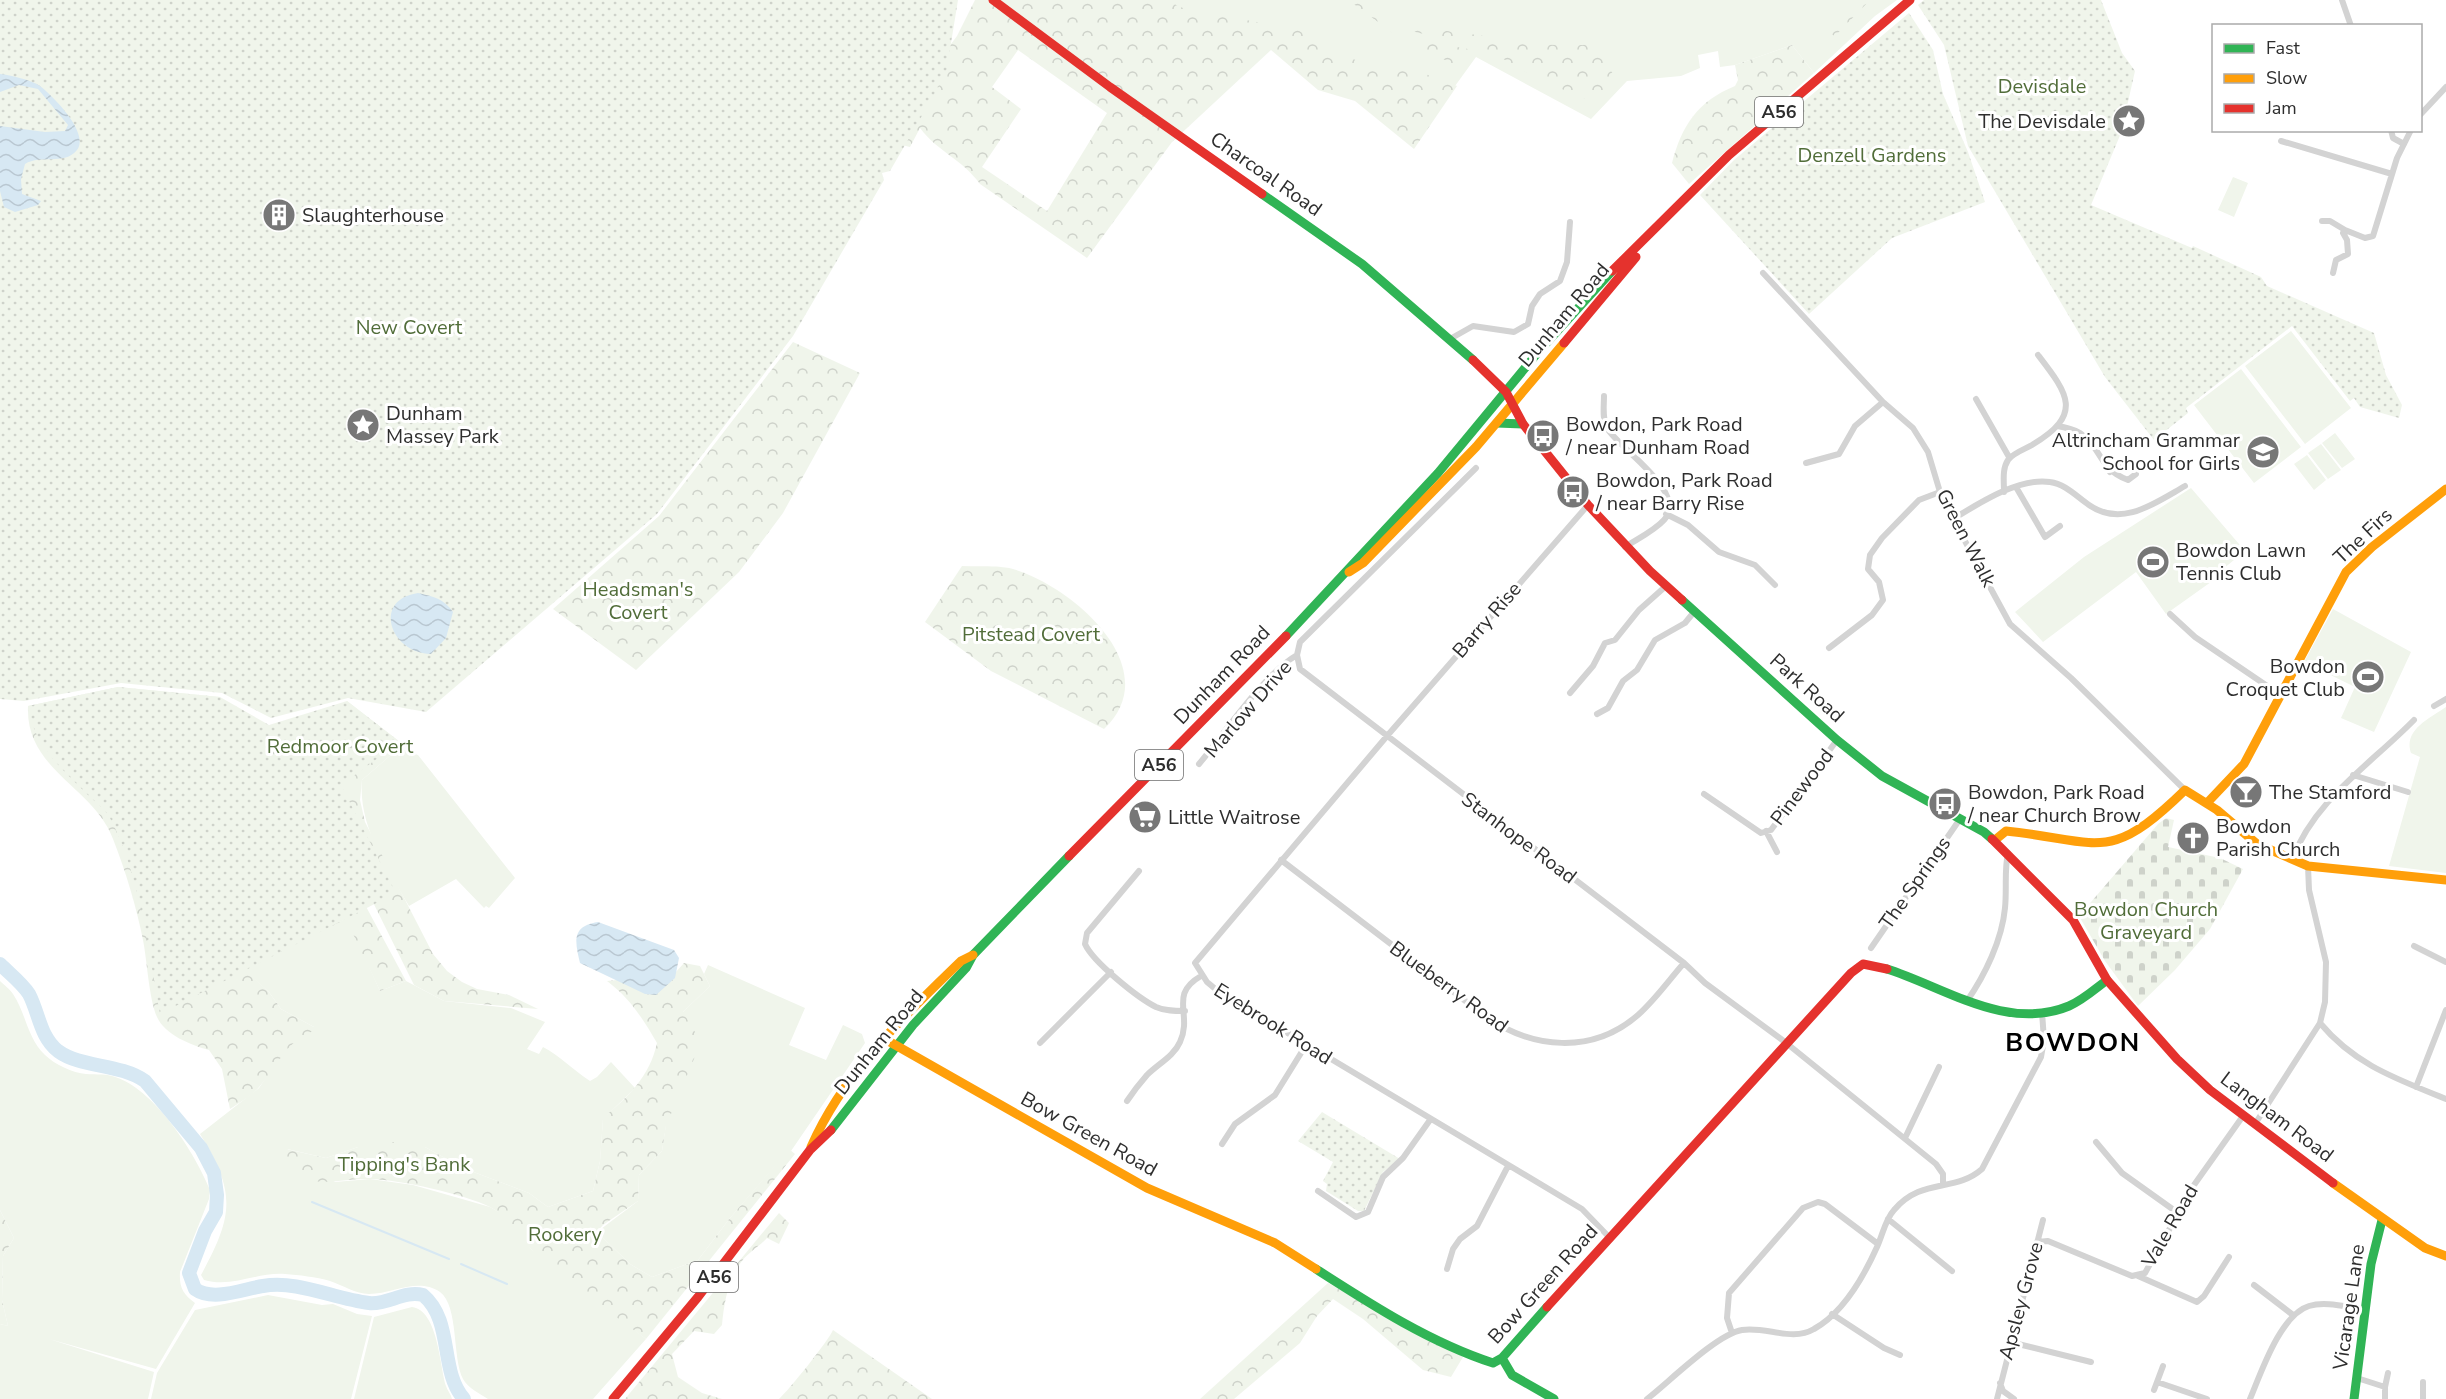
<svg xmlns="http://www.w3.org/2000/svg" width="2446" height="1399" viewBox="0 0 2446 1399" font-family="'Nunito Sans',sans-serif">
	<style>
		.grass { fill: #f0f5eb }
		.forest { fill: url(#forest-crowns); fill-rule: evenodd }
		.cemetery { fill: url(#cemetery-stones) }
		.park { fill: url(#park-dots) }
		.water { fill: url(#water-waves) }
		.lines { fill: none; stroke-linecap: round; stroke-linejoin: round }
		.stream { stroke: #d7e8f3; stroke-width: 2 }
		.river { stroke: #d7e8f3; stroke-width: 14 }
		.street { stroke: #d3d3d3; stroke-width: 6 }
		.fast { stroke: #30b455; stroke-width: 9 }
		.slow { stroke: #ff9f0a; stroke-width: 9 }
		.jam { stroke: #e5322d; stroke-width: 9 }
		.labels { text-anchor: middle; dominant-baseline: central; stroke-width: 6; stroke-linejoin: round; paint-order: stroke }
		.shield { fill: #fff; stroke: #6d6d6d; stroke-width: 1.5 }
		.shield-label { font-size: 18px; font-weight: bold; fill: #2e2e2e }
		.park-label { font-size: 20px; fill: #516d39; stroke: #fff }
		.poi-label { font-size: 20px; fill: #2e2e2e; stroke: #fff; text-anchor: start }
		.street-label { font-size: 20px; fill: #2e2e2e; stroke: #fff }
		.district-label { font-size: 26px; font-weight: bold; letter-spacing: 1.5px; fill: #000; stroke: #fff }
	</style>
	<defs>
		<pattern id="forest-crowns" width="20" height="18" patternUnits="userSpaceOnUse" patternTransform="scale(1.5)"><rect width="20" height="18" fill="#f0f5eb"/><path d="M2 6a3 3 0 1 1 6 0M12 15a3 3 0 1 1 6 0" fill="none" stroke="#ced2ca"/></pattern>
		<pattern id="cemetery-stones" width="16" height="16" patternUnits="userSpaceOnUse" patternTransform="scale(1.5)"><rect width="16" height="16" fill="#f0f5eb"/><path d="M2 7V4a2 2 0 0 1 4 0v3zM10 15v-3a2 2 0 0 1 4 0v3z" fill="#ced2ca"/></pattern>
		<pattern id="park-dots" width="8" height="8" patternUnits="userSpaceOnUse" patternTransform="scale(1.5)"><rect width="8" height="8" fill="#f0f5eb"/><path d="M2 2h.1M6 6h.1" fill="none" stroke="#ced2ca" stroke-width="1.8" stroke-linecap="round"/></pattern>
		<pattern id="water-waves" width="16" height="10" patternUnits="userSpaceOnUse" patternTransform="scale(1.5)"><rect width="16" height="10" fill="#d7e8f3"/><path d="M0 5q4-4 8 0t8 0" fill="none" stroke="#b9c7d1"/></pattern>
	</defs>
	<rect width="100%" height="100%" fill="#fff"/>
	<path class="grass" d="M1145 0H1897L1875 16 1814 73 1792 45 1735 65 1720 67 1718 51 1698 55 1700 68 1681 76 1627 81 1591 119 1476 57 1442 104Z
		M2233 177 2248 183 2234 217 2218 210Z
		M2291 331 2351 408 2305 444 2245 366Z
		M2241 369 2301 447 2254 483 2194 405Z
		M2335 433 2355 459 2342 468 2322 443Z
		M2321 444 2341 470 2328 479 2308 453Z
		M2307 455 2326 480 2314 490 2294 464Z
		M2191 488 2245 551 2223 569 2225 572 2166 614 2136 572 2043 642 2015 612 2084 557Z
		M2333 609 2411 652 2374 732 2341 718 2355 687 2304 662Z
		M2446 707V873L2389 866 2420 757 2411 753C2403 730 2430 718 2446 707Z
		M399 748 418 755 515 878 489 908 486 906 484 908 456 879 409 906C387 867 358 826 362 780Z
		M347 918 380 991 406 981 444 1001 511 1008 545 1022 527 1049 539 1054 543 1047C560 1056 573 1070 590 1081L597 1077 611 1062 635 1088 603 1119 600 1161 593 1191 548 1207 529 1193 463 1168 425 1147H358L326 1158 287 1149 335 1182 370 1179 413 1185 490 1207 509 1218 531 1249 646 1339 593 1399H488C480 1394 468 1388 463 1379 452 1358 459 1306 440 1292 417 1277 394 1294 369 1294 356 1294 342 1285 330 1281 316 1277 299 1275 285 1274 257 1272 232 1288 204 1280L201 1275C234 1215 236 1192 200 1134L259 1088 281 1055 297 1038 314 1027 281 1009 269 992 244 970Z
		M708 965 805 1008 789 1045 826 1060 843 1025 862 1034 865 1043 791 1151 789 1150 730 1218 698 1260 652 1277 630 1264 597 1232 638 1201 639 1175 662 1151 683 1012 710 986 704 974Z
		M0 981C4 985 10 989 13 994 26 1013 27 1038 45 1055 54 1064 73 1073 86 1074 97 1075 107 1073 118 1078 157 1093 195 1153 210 1190L209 1199 180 1272C179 1287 183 1294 195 1303L156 1369 49 1339 154 1372 148 1399H0V1324L8 1326 2 1300 3 1256 14 1238 0 1210Z
		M268 1295 322 1305 333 1304 357 1314 372 1316 351 1399H151L157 1373 195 1310Z
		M412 1307C438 1310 440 1367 446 1386 447 1390 451 1394 452 1399H354L374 1317Z"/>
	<path class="forest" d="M975 0H1169L1179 7 1298 30 1363 64 1412 69 1457 86 1414 149 1355 101 1318 90 1271 50 1172 142 1087 258 980 184C961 158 939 153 920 128L910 147 898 144 942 56 957 36ZM1018 50 1107 113 1047 211 982 167 1021 109 992 87Z
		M1338 0H1354L1409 38 1468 49 1457 66 1397 36 1355 5Z
		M1856 0H1870L1835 36 1831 34 1845 11Z
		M1403 22C1420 30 1430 30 1447 31 1497 36 1544 50 1594 44L1613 74 1601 94 1586 99 1540 80 1472 41 1418 33 1401 26Z
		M1792 45 1814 73 1689 184 1672 163C1682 125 1698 101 1735 86L1738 80 1735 65Z
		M793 342 860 373 783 513 739 572 636 670 553 609 659 516Z
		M962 566C978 567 998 565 1013 569 1072 586 1168 668 1104 729L991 671 925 622Z
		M118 687 220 697 348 873 406 981 380 991 346 919 245 970 269 992 281 1009 314 1027 315 1030C283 1044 281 1062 260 1086 253 1095 240 1102 230 1109L222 1069 209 1050C191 1045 165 1035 157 1017 149 999 147 960 143 940 136 906 126 872 113 839 94 787 25 770 28 706Z
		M347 701 400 742 399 748 362 780 360 800 365 822 433 954 447 971 462 982 477 989 509 995 538 1009 444 1001 414 985 352 860 327 788Z
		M684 963 700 966 710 986 683 1012 701 1042 666 1126 662 1151 639 1175 638 1201 603 1225 597 1232 630 1264 652 1277 698 1260 730 1218 789 1149 795 1154 646 1339C610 1312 562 1280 531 1249 517 1234 510 1217 490 1207 464 1194 400 1180 371 1179 331 1178 321 1191 283 1168L286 1149 326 1158 358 1147 395 1142 425 1147 463 1168 529 1193 548 1207 593 1191 600 1161 603 1118C628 1097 650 1076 657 1043 643 1019 630 998 607 981L628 979 666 983Z
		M0 1210 14 1238 3 1256 2 1300 8 1326 0 1324Z
		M779 1213 789 1223 779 1244 767 1238C760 1246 749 1252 742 1261 728 1278 724 1304 722 1325L714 1334 694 1331 672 1354 678 1377 702 1393 722 1399H625Z
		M1328 1283 1463 1357 1451 1377 1423 1370 1363 1319 1333 1299 1317 1316 1300 1343 1234 1399H1200Z
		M833 1330 932 1399H779C789 1390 829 1340 833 1330Z"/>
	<path class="cemetery" d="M2166 818 2174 820 2168 847 2220 858 2243 869 2210 929 2175 970 2138 1006 2105 961 2079 916 2158 824Z"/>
	<path class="park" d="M0 0H958L946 74 890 171 882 173 884 180 793 336 657 514 426 712 348 698 271 718 222 693 121 683 24 701 0 699Z
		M1924 0H2101L2122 53 2135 71 2121 133 2091 205 2192 248 2193 246 2261 277 2267 286 2374 333 2386 375 2402 405 2399 418 2360 407 2354 398 2350 401 2292 326 2186 408 2188 413 2154 440 2105 377 1968 146 1944 45 1918 5Z
		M1909 13 1933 50 1943 94 1968 152 1985 202 1892 238 1809 314 1700 195 1734 160Z
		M118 687 220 697 269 725 347 701 400 742 341 785 396 893 160 1014C149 953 139 872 110 818 105 809 95 802 88 795 61 768 33 745 28 706Z
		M1322 1112 1400 1159 1383 1172 1364 1211H1358L1326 1191 1327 1184 1323 1181 1333 1162 1298 1141Z"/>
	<path class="water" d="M0 74C11 75 31 80 40 86 53 96 90 133 77 150 64 166 41 154 25 164L21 179 22 194 41 201 38 205 15 212 4 207 0 191V126L45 132 65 131 68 125 38 89 19 85 0 92Z
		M418 593C433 596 444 599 453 612L446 638 431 654C391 654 371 600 418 593Z
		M598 922 674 950 679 958 675 978 656 995 645 994 580 963C575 942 571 926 598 922Z"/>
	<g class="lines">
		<path class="stream" d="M312 1202 449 1259
			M461 1264 507 1284"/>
		<path class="river" d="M0 964C10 974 22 983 29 994 39 1013 40 1037 58 1051 81 1068 119 1063 145 1081L201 1148 214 1173 217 1195 216 1212 205 1231 189 1273 195 1289C213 1302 243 1289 263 1286 298 1280 334 1299 369 1303 388 1305 404 1290 423 1295 454 1321 439 1371 464 1399"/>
		<path class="street" d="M2342 0 2351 26
			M2420 115 2446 87
			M2391 130 2393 138 2404 144
			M2281 141 2392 174
			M2322 221H2330L2345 230
			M1763 273 1883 402 1913 428 1928 452 1940 492 1953 519 2010 624 2071 678 2185 790
			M2333 273 2336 260 2348 254 2347 240 2343 233 2345 230 2365 238 2373 236 2397 158 2411 130
			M1450 339 1473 326 1514 332 1528 324 1532 306 1540 294 1560 281 1567 262 1570 222
			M1604 396C1604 406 1602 419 1607 428 1618 448 1689 492 1664 520 1654 531 1637 539 1625 547
			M1976 399 2009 457
			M2057 426C2064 427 2073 429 2080 433 2101 446 2098 469 2128 480L2136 474 2133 462H2122L2110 472
			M1806 463 1839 454 1855 426 1883 402
			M1476 468 1300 642 1297 655 1300 669 1684 963 1705 983 1785 1042 1936 1164 1943 1174V1184
			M2016 487 2045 537 2060 526
			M2004 492C2004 481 2002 469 2008 460 2013 453 2025 449 2032 445 2084 414 2068 394 2038 355
			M1588 505 1387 736 1195 963 1207 982 1219 992 1582 1209 1609 1237
			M1666 514 1688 525 1719 552 1755 565 1775 585
			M1953 519C1978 504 2019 477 2050 482 2065 484 2076 496 2089 505 2122 528 2155 503 2185 486
			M2170 614 2195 637 2279 694
			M1829 648 1872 615 1883 600 1879 582 1868 569 1870 555 1882 538 1919 500 1940 492
			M1570 693 1593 666 1605 643 1615 640 1639 610 1666 586
			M2434 706 2446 699
			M1597 714 1608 708 1623 681 1637 670 1655 640 1685 623 1694 612
			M1199 764C1225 733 1264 674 1297 655
			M2353 775 2408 792
			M1704 794 1761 833 1771 830 1837 740
			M1766 831 1777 852
			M1281 860 1485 1016C1532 1049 1592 1055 1638 1015 1655 1000 1669 980 1684 963
			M2292 860C2314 800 2371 764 2414 720
			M1139 871 1087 933 1085 944C1093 962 1138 998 1156 1007 1165 1011 1175 1011 1185 1011
			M2414 946 2446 962
			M1871 948 1960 819
			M1967 1001C1985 975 2002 940 2005 908 2007 889 2004 871 2008 853
			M2320 1023C2355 1065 2397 1079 2446 1099
			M1040 1043 1111 972
			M2416 1087 2446 1010
			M1127 1101C1133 1092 1140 1083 1147 1075 1158 1064 1174 1056 1180 1042 1193 1014 1168 995 1201 976
			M2255 1124 2320 1023 2325 1002 2326 962 2309 890 2308 866
			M1905 1138 1939 1067
			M2096 1142 2122 1173 2178 1213
			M1222 1144 1235 1124 1275 1095 1306 1045
			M1318 1191 1356 1217 1368 1212 1383 1177 1403 1158 1430 1120
			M1888 1219 1952 1271
			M2037 1242 2048 1241 2132 1276 2145 1273 2194 1185 2243 1116
			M1447 1269 1453 1249 1460 1239 1477 1226 1508 1166
			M2138 1276 2197 1302 2204 1296 2229 1257
			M2254 1285 2293 1315
			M1832 1314 1884 1348 1900 1355
			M1732 1333 1727 1318 1729 1293 1803 1208 1818 1202 1825 1204 1878 1244
			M2010 1342 2091 1362
			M2357 1378 2385 1387 2388 1373
			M2157 1382 2207 1399
			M2000 1383 2003 1391 2014 1399
			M2154 1390 2163 1366
			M1647 1399C1669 1382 1717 1334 1742 1330 1766 1326 1792 1342 1814 1329 1843 1313 1864 1276 1877 1247 1883 1234 1885 1220 1894 1210 1922 1177 1955 1193 1982 1169L2041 1057 2044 1040 2042 1012
			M1997 1399 2043 1220
			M2250 1399C2261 1373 2280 1315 2309 1306 2325 1301 2347 1307 2365 1309
			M2385 1399V1387
			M2423 1399V1382"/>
		<path class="fast" d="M1262 194 1362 264 1473 360
			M1497 423 1523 424
			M1682 600 1837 740 1882 776 1984 832 1992 839
			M1286 636 1438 473 1540 350 1612 271
			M1887 969C1944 987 2007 1032 2069 1006 2083 1000 2095 989 2107 980
			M831 1130 913 1025 966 968 973 955 1069 856
			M1316 1269C1372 1305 1429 1342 1493 1363L1502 1358 1547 1307
			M1502 1358 1512 1375 1554 1399
			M2354 1399 2371 1264 2382 1220"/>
		<path class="slow" d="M1349 572 1363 563 1476 447 1564 343
			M2207 803 2244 764 2346 572 2372 547 2446 489
			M1995 840 2006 831C2101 841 2108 865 2185 790L2217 810 2257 844 2308 866 2446 880
			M883 1038 1147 1188 1275 1243 1316 1269
			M811 1147C844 1072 903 1017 961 961L973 955
			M2333 1183 2425 1248 2446 1256"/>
		<path class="jam" d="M993 0 1110 87 1262 194
			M1612 271 1729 155 1910 0
			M1564 343 1636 257
			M1473 360 1506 392 1523 424 1588 505 1650 571 1682 600
			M1992 839 2073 920 2107 980 2177 1059 2210 1090 2333 1183
			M1069 856 1286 636
			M1547 1307 1851 973 1863 964 1887 969
			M613 1399 698 1297 810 1150 831 1130"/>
	</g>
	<defs>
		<symbol id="sight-disc" viewBox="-11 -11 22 22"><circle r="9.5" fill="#777" stroke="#fff"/><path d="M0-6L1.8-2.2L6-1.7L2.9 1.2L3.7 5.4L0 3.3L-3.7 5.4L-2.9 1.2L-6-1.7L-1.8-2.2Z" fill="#fff"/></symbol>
		<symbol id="building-disc" viewBox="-11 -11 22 22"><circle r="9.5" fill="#777" stroke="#fff"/><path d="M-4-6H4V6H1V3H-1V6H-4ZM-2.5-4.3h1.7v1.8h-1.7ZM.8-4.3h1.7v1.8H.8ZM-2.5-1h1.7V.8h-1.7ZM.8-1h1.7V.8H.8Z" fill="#fff"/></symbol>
		<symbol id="bus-disc" viewBox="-11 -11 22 22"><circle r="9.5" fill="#777" stroke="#fff"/><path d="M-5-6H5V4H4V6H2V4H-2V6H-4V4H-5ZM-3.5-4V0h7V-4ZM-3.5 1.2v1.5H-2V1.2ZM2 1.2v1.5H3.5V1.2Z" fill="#fff"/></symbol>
		<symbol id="school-disc" viewBox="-11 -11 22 22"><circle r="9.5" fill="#777" stroke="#fff"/><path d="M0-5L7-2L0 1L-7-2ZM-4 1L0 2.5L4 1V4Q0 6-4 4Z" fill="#fff"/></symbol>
		<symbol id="stadium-disc" viewBox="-11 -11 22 22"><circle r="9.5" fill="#777" stroke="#fff"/><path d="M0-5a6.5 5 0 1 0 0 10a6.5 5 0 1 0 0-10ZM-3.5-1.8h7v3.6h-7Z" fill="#fff"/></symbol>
		<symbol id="bar-disc" viewBox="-11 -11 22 22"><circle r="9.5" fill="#777" stroke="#fff"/><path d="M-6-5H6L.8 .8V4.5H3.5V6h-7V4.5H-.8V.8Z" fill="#fff"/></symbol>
		<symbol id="supermarket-disc" viewBox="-11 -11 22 22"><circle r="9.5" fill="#777" stroke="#fff"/><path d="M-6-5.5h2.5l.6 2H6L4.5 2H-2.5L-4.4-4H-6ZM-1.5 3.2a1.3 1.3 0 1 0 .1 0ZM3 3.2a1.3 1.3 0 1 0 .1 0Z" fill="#fff"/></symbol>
		<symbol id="church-disc" viewBox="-11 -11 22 22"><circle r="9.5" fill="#777" stroke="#fff"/><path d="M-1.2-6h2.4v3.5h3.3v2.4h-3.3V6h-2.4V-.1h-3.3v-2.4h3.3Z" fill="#fff"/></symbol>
	</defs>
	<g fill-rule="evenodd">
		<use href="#sight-disc" x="2110" y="102" width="38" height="38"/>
		<use href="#building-disc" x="260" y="196" width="38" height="38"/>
		<use href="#sight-disc" x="344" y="406" width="38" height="38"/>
		<use href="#bus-disc" x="1524" y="417" width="38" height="38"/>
		<use href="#school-disc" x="2244" y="433" width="38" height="38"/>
		<use href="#bus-disc" x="1554" y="473" width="38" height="38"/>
		<use href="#stadium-disc" x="2134" y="543" width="38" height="38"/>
		<use href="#stadium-disc" x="2349" y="658" width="38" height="38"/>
		<use href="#bar-disc" x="2227" y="773" width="38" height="38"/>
		<use href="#bus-disc" x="1926" y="785" width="38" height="38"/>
		<use href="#supermarket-disc" x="1126" y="798" width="38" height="38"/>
		<use href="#church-disc" x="2174" y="819" width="38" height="38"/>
	</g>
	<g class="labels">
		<g class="shield">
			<rect x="1755" y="97" width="48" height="30" rx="4.5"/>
			<rect x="1135" y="750" width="48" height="30" rx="4.5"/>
			<rect x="690" y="1262" width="48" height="30" rx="4.5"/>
		</g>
		<g class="shield-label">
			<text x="1779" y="112">A56</text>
			<text x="1159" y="765">A56</text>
			<text x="714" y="1277">A56</text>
		</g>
		<g class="park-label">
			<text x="2042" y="86">Devisdale</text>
			<text x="1872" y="155">Denzell Gardens</text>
			<text x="409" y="327">New Covert</text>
			<text x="638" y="589">Headsman's<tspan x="638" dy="23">Covert</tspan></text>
			<text x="1031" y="634">Pitstead Covert</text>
			<text x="340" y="746">Redmoor Covert</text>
			<text x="2146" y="909">Bowdon Church<tspan x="2146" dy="23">Graveyard</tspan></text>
			<text x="404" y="1164">Tipping's Bank</text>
			<text x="565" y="1234">Rookery</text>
		</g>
		<g class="poi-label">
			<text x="2106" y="121" text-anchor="end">The Devisdale</text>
			<text x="302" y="215">Slaughterhouse</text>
			<text x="386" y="413">Dunham<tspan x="386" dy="23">Massey Park</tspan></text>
			<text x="1566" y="424">Bowdon, Park Road<tspan x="1566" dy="23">/ near Dunham Road</tspan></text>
			<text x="2240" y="440" text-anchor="end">Altrincham Grammar<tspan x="2240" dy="23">School for Girls</tspan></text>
			<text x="1596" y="480">Bowdon, Park Road<tspan x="1596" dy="23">/ near Barry Rise</tspan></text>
			<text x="2176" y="550">Bowdon Lawn<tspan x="2176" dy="23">Tennis Club</tspan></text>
			<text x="2345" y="666" text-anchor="end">Bowdon<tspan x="2345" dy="23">Croquet Club</tspan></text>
			<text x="1968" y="792">Bowdon, Park Road<tspan x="1968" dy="23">/ near Church Brow</tspan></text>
			<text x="2269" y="792">The Stamford</text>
			<text x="1168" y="817">Little Waitrose</text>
			<text x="2216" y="826">Bowdon<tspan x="2216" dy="23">Parish Church</tspan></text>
		</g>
		<g class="street-label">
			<text transform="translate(1266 174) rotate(35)">Charcoal Road</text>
			<text transform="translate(1564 315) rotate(-50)">Dunham Road</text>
			<text transform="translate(2363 536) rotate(-43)">The Firs</text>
			<text transform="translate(1966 538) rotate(63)">Green Walk</text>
			<text transform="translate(1487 620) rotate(-49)">Barry Rise</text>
			<text transform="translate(1222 675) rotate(-46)">Dunham Road</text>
			<text transform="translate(1807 688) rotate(42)">Park Road</text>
			<text transform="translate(1248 709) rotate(-49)">Marlow Drive</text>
			<text transform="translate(1802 787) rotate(-53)">Pinewood</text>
			<text transform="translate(1519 838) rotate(37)">Stanhope Road</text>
			<text transform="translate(1915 883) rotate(-55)">The Springs</text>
			<text transform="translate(1449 987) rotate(36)">Blueberry Road</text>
			<text transform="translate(1273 1024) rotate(32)">Eyebrook Road</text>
			<text transform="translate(879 1042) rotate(-51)">Dunham Road</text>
			<text transform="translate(2277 1117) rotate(37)">Langham Road</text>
			<text transform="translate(1089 1134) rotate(29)">Bow Green Road</text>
			<text transform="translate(2170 1226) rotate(-60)">Vale Road</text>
			<text transform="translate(1543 1284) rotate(-48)">Bow Green Road</text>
			<text transform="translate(2021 1301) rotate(-75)">Apsley Grove</text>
			<text transform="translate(2349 1307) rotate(-82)">Vicarage Lane</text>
		</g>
		<g class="district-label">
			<text x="2073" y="1042">BOWDON</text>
		</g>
	</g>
	<rect x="2212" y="24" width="210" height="108" fill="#ffffff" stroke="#ababab" stroke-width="1.5"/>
	<rect x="2224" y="44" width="30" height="9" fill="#30b455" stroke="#ababab" stroke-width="1.5"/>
	<text x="2266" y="54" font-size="18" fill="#2e2e2e">Fast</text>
	<rect x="2224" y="74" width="30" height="9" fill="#ff9f0a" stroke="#ababab" stroke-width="1.5"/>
	<text x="2266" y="84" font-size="18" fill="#2e2e2e">Slow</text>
	<rect x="2224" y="104" width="30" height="9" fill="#e5322d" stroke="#ababab" stroke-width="1.5"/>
	<text x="2266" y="114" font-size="18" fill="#2e2e2e">Jam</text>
</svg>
